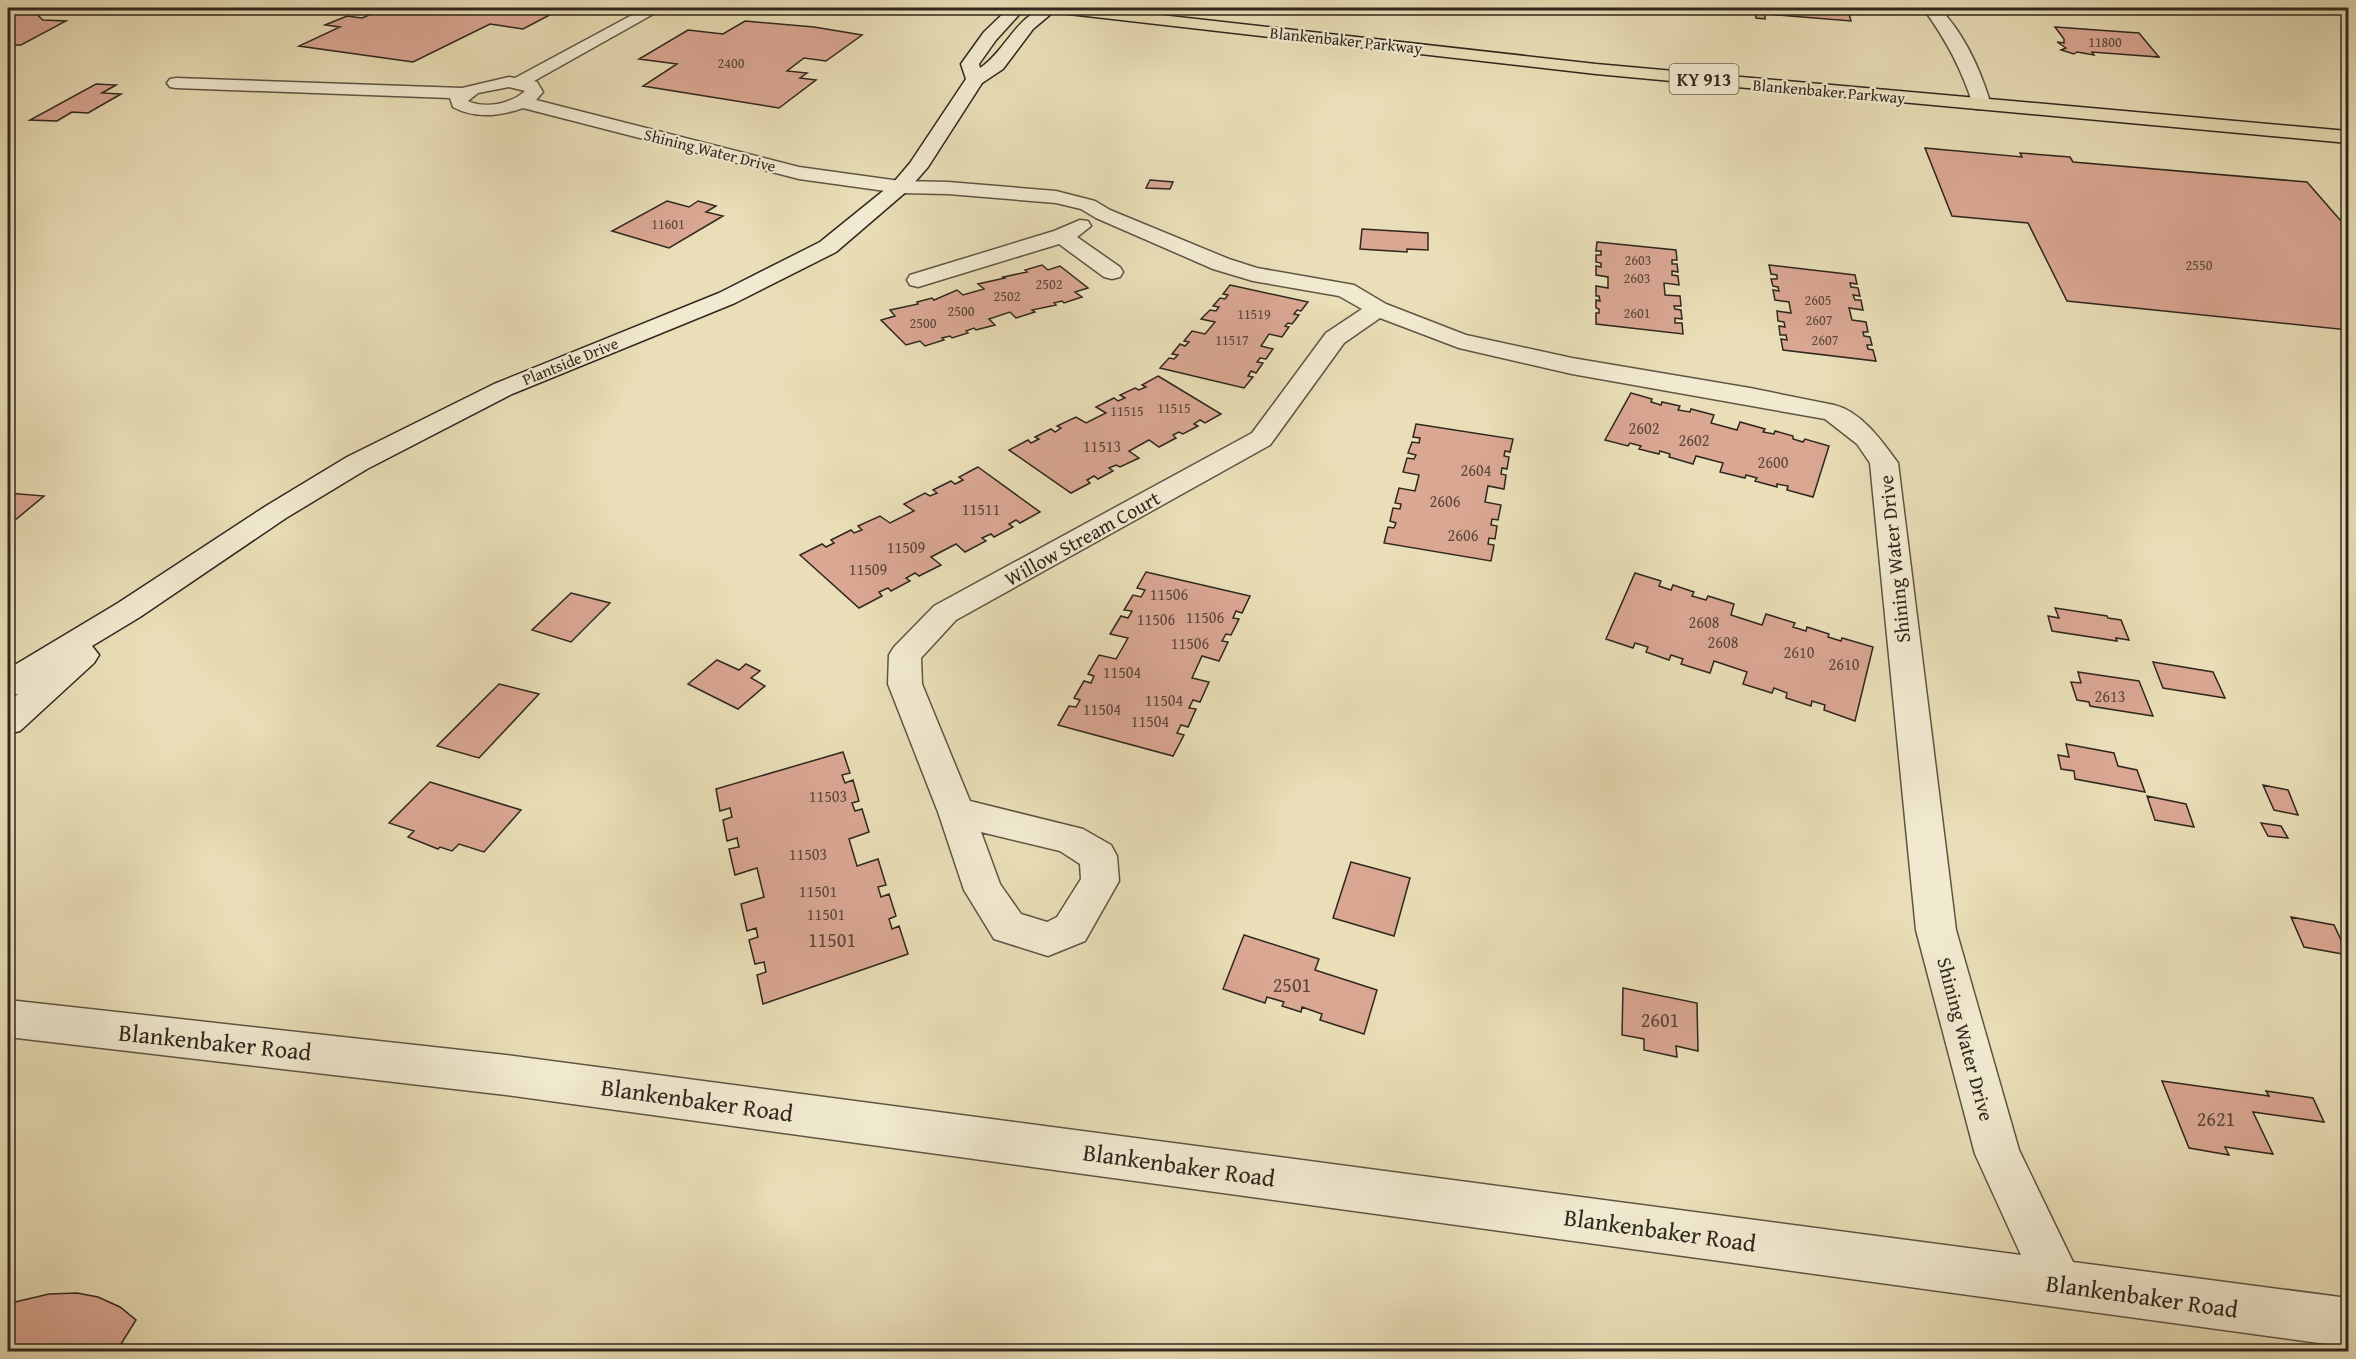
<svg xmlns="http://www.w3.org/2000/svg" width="2356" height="1359" viewBox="0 0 2356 1359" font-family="'Gentium Book Plus',serif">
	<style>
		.building { fill: #daa793; stroke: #2f271e; stroke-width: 1.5 }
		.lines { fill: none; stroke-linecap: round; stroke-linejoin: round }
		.street-casing { stroke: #5e5544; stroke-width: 3 }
		.secondary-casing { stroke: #2f271e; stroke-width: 3 }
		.primary-casing { stroke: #2f271e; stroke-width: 3 }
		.street { fill: #f1ead0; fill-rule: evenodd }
		.secondary { fill: #f1ead0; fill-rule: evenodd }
		.primary { fill: #e9deb7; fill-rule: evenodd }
		.labels { text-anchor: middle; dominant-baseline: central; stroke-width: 4.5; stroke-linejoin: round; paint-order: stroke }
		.far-number-label { font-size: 14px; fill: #5a473b }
		.far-street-label { font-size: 16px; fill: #2f271e; stroke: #f1ead0 }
		.number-label { font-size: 16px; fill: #5a473b }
		.shield { fill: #f1ead0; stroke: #696253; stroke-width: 1.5 }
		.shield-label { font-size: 18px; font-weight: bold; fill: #2f271e }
		.street-label { font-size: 20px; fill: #2f271e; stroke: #f1ead0 }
		.near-number-label { font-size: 20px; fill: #5a473b }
		.near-street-label { font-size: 24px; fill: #2f271e; stroke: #f1ead0 }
	</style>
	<rect width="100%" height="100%" fill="#e9deb7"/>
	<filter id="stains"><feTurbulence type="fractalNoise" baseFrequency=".00333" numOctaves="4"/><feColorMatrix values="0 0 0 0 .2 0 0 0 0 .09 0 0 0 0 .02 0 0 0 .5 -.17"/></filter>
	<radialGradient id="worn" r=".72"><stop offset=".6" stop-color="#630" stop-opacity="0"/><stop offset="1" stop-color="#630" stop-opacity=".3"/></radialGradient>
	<path class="building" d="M8 8H30L43 20 66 21 21 45H8Z
		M386 8H570L561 9 523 29 490 24 413 62 299 46 340 27 325 25 347 16 362 18Z
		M1688 8H1848L1849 10 1857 11 1858 14H1849L1851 21 1765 14V19L1756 18 1755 13Z
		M2015 8H2083L2089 12 2018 10Z
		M745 21 814 27 862 35 826 61 804 58 787 71 807 73 800 78 816 80 779 108 643 86 677 64 639 59 688 30 723 34Z
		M2055 27 2139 33 2159 57 2092 52 2094 55 2077 52 2074 54 2061 50 2066 48 2057 42 2064 43V39Z
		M96 84 116 85 102 93 121 94 88 113 72 112 57 121 30 120Z
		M1925 148 2022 157 2020 153 2070 157 2073 162 2307 182 2348 229V330L2067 301 2028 223 1952 216Z
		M1150 180 1173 182 1170 189 1146 188Z
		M667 201 689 207 698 201 716 206 706 212 723 216 669 248 612 231Z
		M1362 229 1428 233V250L1407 249V252L1360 249Z
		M1597 242 1676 250 1677 260H1672V264H1677L1678 272 1672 271V275L1678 276 1679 285 1664 283 1665 295 1680 296 1681 306H1674L1675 309 1681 310 1682 319 1675 318V323H1682L1683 334 1596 324V313H1599V309L1596 308V300L1600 301 1599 296H1596V286L1608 288V277L1596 275V266L1601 267V263L1596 262V255H1601V251H1596Z
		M1042 265 1048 270 1060 266 1088 288 1075 292 1082 297 1064 303 1062 301 1054 303 1056 305 1032 310 1035 312 1016 318 1010 312 989 319 995 325 976 330 974 328 966 331 968 333 952 338 950 336 942 338 944 340 925 346 920 341 906 345 881 320 895 316 890 310 918 304 917 302 932 298 934 300 957 290 963 295 984 289 978 284 1005 278 1003 277 1027 272 1025 270Z
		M1769 265 1855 275 1857 284 1850 283 1851 287 1858 288 1860 296 1853 295 1855 300H1861L1863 310 1849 308 1852 320 1866 322 1868 332H1863L1864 336 1870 337 1872 345H1867L1868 349 1873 350 1876 361 1783 350 1781 339 1787 340 1786 335H1780L1779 326 1785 327 1784 322 1778 321 1777 311 1791 313 1789 302 1775 300 1773 290 1779 291 1778 287 1773 286 1771 279H1777V275L1771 274Z
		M1230 285 1308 302 1301 311 1297 310 1294 314 1299 315 1292 324 1288 323 1285 326 1289 327 1282 337 1269 334 1261 346 1273 349 1266 359 1260 358 1257 362 1263 363 1256 373 1251 371 1248 376 1253 377 1244 388 1160 368 1169 358 1174 359 1178 355 1172 354 1180 344 1185 346 1189 342 1184 341 1192 331 1205 334 1215 322 1201 319 1210 310 1216 311 1219 307 1213 306 1220 298 1225 299 1228 295 1223 294Z
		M1158 376 1221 414 1205 423 1200 420 1194 424 1198 426 1183 434 1179 432 1173 435 1176 438 1159 447 1149 440 1129 451 1139 458 1120 467 1116 465 1109 468 1113 471 1098 479 1094 476 1087 480 1090 483 1071 493 1009 450 1028 440 1031 443 1039 439 1035 437 1051 429 1055 432 1061 428 1057 426 1076 417 1086 423 1106 413 1096 407 1114 398 1118 401 1125 398 1120 395 1135 388 1139 390 1146 387 1142 385Z
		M1631 393 1652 399 1651 402 1661 405 1662 402 1680 406 1678 410 1690 412 1691 409 1714 415 1711 423 1737 430 1740 422 1765 429 1763 432 1774 434 1775 431 1793 436V439L1803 442 1805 439 1829 446 1813 497 1787 490 1788 486 1777 484V487L1755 481 1757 478 1746 475 1745 478 1720 472 1723 463 1696 456 1693 464 1669 457 1670 454 1660 451 1659 454 1639 449 1641 446 1630 443 1628 446 1605 440Z
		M1416 424 1513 439 1510 452 1505 451 1504 456 1509 457 1507 469 1502 468 1501 474 1506 475 1504 489 1488 486 1485 502 1501 505 1498 520 1492 519 1491 525 1497 526 1495 539 1489 538 1488 544 1494 545 1491 561 1384 543 1388 527 1394 528 1396 523 1390 521 1393 508 1400 509 1401 504 1395 503 1399 488 1415 491 1419 475 1403 472 1407 458 1414 459 1416 455 1408 453 1412 442 1419 443 1420 438 1413 437Z
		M978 467 1040 512 1020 523 1016 520 1009 524 1013 527 994 537 991 534 982 538 986 541 965 552 956 544 931 557 941 565 919 576 915 573 906 578 910 581 891 591 888 588 879 592 882 596 859 608 800 555 822 544 826 547 834 543 831 540 851 530 854 533 862 530 858 526 880 516 890 523 914 511 904 504 925 493 930 496 937 493 933 490 951 481 955 484 963 480 959 477Z
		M8 493 44 496 8 526Z
		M1146 572 1250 596 1242 613 1236 611 1233 618 1239 619 1231 635 1226 634 1222 641 1228 642 1219 661 1202 656 1192 678 1209 682 1200 702 1193 700 1189 708 1196 709 1188 727 1181 725 1177 733 1184 735 1173 756 1058 725 1069 706 1076 707 1080 700 1074 698 1084 681 1091 683 1094 676 1088 674 1099 655 1116 659 1128 638 1110 634 1121 616 1128 618 1132 611 1124 610 1133 595 1141 597 1145 590 1137 588Z
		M1635 573 1661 581 1659 586 1671 590 1673 585 1694 592 1692 596 1706 600 1708 596 1734 604 1731 615 1762 625 1766 614 1795 623 1793 627 1806 631 1807 627 1829 634 1828 637 1841 641 1842 638 1873 647 1855 721 1824 710 1825 705 1812 701 1811 706 1786 698 1787 693 1774 688 1772 693 1743 684 1747 672 1714 661 1710 673 1681 664 1683 659 1671 655 1669 660 1646 652 1648 647 1635 643 1633 648 1606 639Z
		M571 593 610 603 571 642 532 630Z
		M2055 608 2107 616 2108 618 2121 620 2129 640 2116 638 2117 641 2052 631 2048 616 2059 618Z
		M717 660 739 670 746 664 760 671 751 678 765 686 738 709 688 684Z
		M2153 662 2213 672 2225 698 2163 688Z
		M2078 672 2139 681 2153 716 2090 706 2089 702 2077 700 2071 682 2081 683Z
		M499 684 539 694 479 758 437 746Z
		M2066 744 2114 753 2118 766 2137 770 2145 792 2075 779 2074 771 2061 769 2058 755 2069 757Z
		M843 752 850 773 842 775 845 783 853 780 859 801 852 803 855 811 862 809 869 832 849 839 857 866 878 859 886 885 878 887 881 897 889 894 896 916 889 919 892 929 899 926 908 954 763 1004 757 975 766 972 764 962 755 964 749 940 758 937 756 928 747 931 741 904 764 897 757 868 735 875 729 849 739 847 737 838 727 841 723 820 732 817 730 808 720 811 716 789Z
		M430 782 521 810 484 852 459 844 452 851 440 847 438 849 408 837 414 831 389 823Z
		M2263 785 2288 790 2298 815 2274 810Z
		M2147 796 2186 804 2194 827 2155 820Z
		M2261 823 2281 826 2288 838 2268 836Z
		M1351 862 1410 878 1394 936 1333 918Z
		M2291 917 2334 925 2348 955 2304 947Z
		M1244 935 1319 959 1315 970 1377 990 1364 1034 1320 1020 1322 1014 1302 1007 1301 1012 1282 1006 1284 1002 1267 997 1265 1003 1223 989Z
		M1623 988 1697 1003 1698 1051 1676 1046 1677 1057 1644 1050V1039L1622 1035Z
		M2162 1081 2269 1096 2266 1091 2313 1098 2324 1122 2253 1112 2273 1154 2225 1147 2229 1155 2189 1148Z
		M77 1293 98 1297 120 1307 136 1320 121 1344 175 1352H8V1308L11 1303 49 1294Z"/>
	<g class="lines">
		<defs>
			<path id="street" d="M645 8H664L534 81 537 82 543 92 536 100 799 167 900 181 948 182 1056 191 1095 201 1110 210 1229 259 1257 268 1354 285 1386 304 1466 335 1572 358 1750 388 1834 405C1862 412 1882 441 1898 463L1956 930 2019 1150 2073 1262 2348 1298V1347L506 1095 8 1037V1000L506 1055 2021 1255 1975 1154 1916 930 1870 463 1857 444 1825 419 1572 374 1459 348 1380 318 1344 343 1270 445 956 620 921 658 922 684 970 801 1083 829 1111 845 1117 856 1119 881 1085 941 1048 956 994 939 964 890 938 812 888 684 889 655 894 647 934 606 1252 433 1326 333 1362 309 1339 296 1253 281 1213 269 1096 218 1081 209 1056 203 948 194 900 193 799 179 523 108C500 116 475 119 453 107L450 98 176 88 170 87 167 83 170 79 176 78 462 88 509 77 515 78ZM509 87 525 91C511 104 485 109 468 101L478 93ZM981 832 1060 851 1080 864 1081 879 1057 917 1047 922 1021 914 1000 884Z
				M1923 8H1939C1964 33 1981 71 1991 105L1988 109H1976L1973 105C1962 69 1945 38 1923 8Z
				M1080 220 1088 221 1091 226 1077 237 1120 267 1123 272 1120 277 1112 279 1104 277 1059 244 918 287 910 285 907 280 910 275 1054 231Z"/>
			<path id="secondary" d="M1009 8H1025L996 40 979 64 980 68C1008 50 1020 4 1058 8L1033 29 1003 69 982 83 928 167 907 191 836 252 735 303 512 394 367 469 286 518 140 617 92 646 99 655 94 663 20 731 8 734V703L18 694 8 697V669L118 603 266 506 347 457 494 384 719 293 820 242 893 183 910 163 966 79 961 64 984 32Z"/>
			<path id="primary" d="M1052 8H1098L1596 64 2348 131V143L1596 74 1060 13Z"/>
		</defs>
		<use href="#street" class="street-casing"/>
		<use href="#secondary" class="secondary-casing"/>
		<use href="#primary" class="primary-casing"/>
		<use href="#street" class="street"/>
		<use href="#secondary" class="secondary"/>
		<use href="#primary" class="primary"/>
	</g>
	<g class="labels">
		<g class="far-number-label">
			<text x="2105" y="42">11800</text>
			<text x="731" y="63">2400</text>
			<text x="668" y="224">11601</text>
			<text x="1638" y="260">2603</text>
			<text x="2199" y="265">2550</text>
			<text x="1637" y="278">2603</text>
			<text x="1049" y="284">2502</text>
			<text x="1007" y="296">2502</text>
			<text x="1818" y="300">2605</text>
			<text x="961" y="311">2500</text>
			<text x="1637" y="313">2601</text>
			<text x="1254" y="314">11519</text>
			<text x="1819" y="320">2607</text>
			<text x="923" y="323">2500</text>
			<text x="1232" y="340">11517</text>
			<text x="1825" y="340">2607</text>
			<text x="1174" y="408">11515</text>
			<text x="1127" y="411">11515</text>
		</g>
		<g class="far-street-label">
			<text transform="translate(1346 40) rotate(6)">Blankenbaker Parkway</text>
			<text transform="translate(1829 91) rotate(5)">Blankenbaker Parkway</text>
			<text transform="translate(710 150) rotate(14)">Shining Water Drive</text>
			<text transform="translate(570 361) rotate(-22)">Plantside Drive</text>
		</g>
		<g class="number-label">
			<text x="1644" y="428">2602</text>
			<text x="1694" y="440">2602</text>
			<text x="1102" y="446">11513</text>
			<text x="1773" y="462">2600</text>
			<text x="1476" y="470">2604</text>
			<text x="1445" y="501">2606</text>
			<text x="981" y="509">11511</text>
			<text x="1463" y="535">2606</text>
			<text x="906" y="547">11509</text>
			<text x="868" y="569">11509</text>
			<text x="1169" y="594">11506</text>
			<text x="1205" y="617">11506</text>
			<text x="1156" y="619">11506</text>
			<text x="1704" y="622">2608</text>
			<text x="1723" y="642">2608</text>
			<text x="1190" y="643">11506</text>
			<text x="1799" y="652">2610</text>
			<text x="1844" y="664">2610</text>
			<text x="1122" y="672">11504</text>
			<text x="2110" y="696">2613</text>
			<text x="1164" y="700">11504</text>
			<text x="1102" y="709">11504</text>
			<text x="1150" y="721">11504</text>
			<text x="828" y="796">11503</text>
			<text x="808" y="854">11503</text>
			<text x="818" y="891">11501</text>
			<text x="826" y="914">11501</text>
		</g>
		<rect class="shield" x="1669.5" y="64" width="69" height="30" rx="4.5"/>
		<g class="shield-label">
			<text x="1704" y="79">KY 913</text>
		</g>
		<g class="street-label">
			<text transform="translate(1082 538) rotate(-29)">Willow Stream Court</text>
			<text transform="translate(1894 559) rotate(-96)">Shining Water Drive</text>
			<text transform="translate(1966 1039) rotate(75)">Shining Water Drive</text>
		</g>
		<g class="near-number-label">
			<text x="832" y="939">11501</text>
			<text x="1292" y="984">2501</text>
			<text x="1660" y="1019">2601</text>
			<text x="2216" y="1118">2621</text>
		</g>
		<g class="near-street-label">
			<text transform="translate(215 1042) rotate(6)">Blankenbaker Road</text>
			<text transform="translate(697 1100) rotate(8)">Blankenbaker Road</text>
			<text transform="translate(1179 1165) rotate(8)">Blankenbaker Road</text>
			<text transform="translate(1660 1230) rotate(8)">Blankenbaker Road</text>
			<text transform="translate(2142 1296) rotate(8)">Blankenbaker Road</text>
		</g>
	</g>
	<rect width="2356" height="1359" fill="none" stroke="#e9deb7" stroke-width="30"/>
	<rect x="9" y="9" width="2338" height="1341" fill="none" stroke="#2f271e" stroke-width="3"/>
	<rect x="15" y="15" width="2326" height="1329" fill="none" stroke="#2f271e" stroke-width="1.5"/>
	<rect width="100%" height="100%" filter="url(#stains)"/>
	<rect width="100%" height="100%" fill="url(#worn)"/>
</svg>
